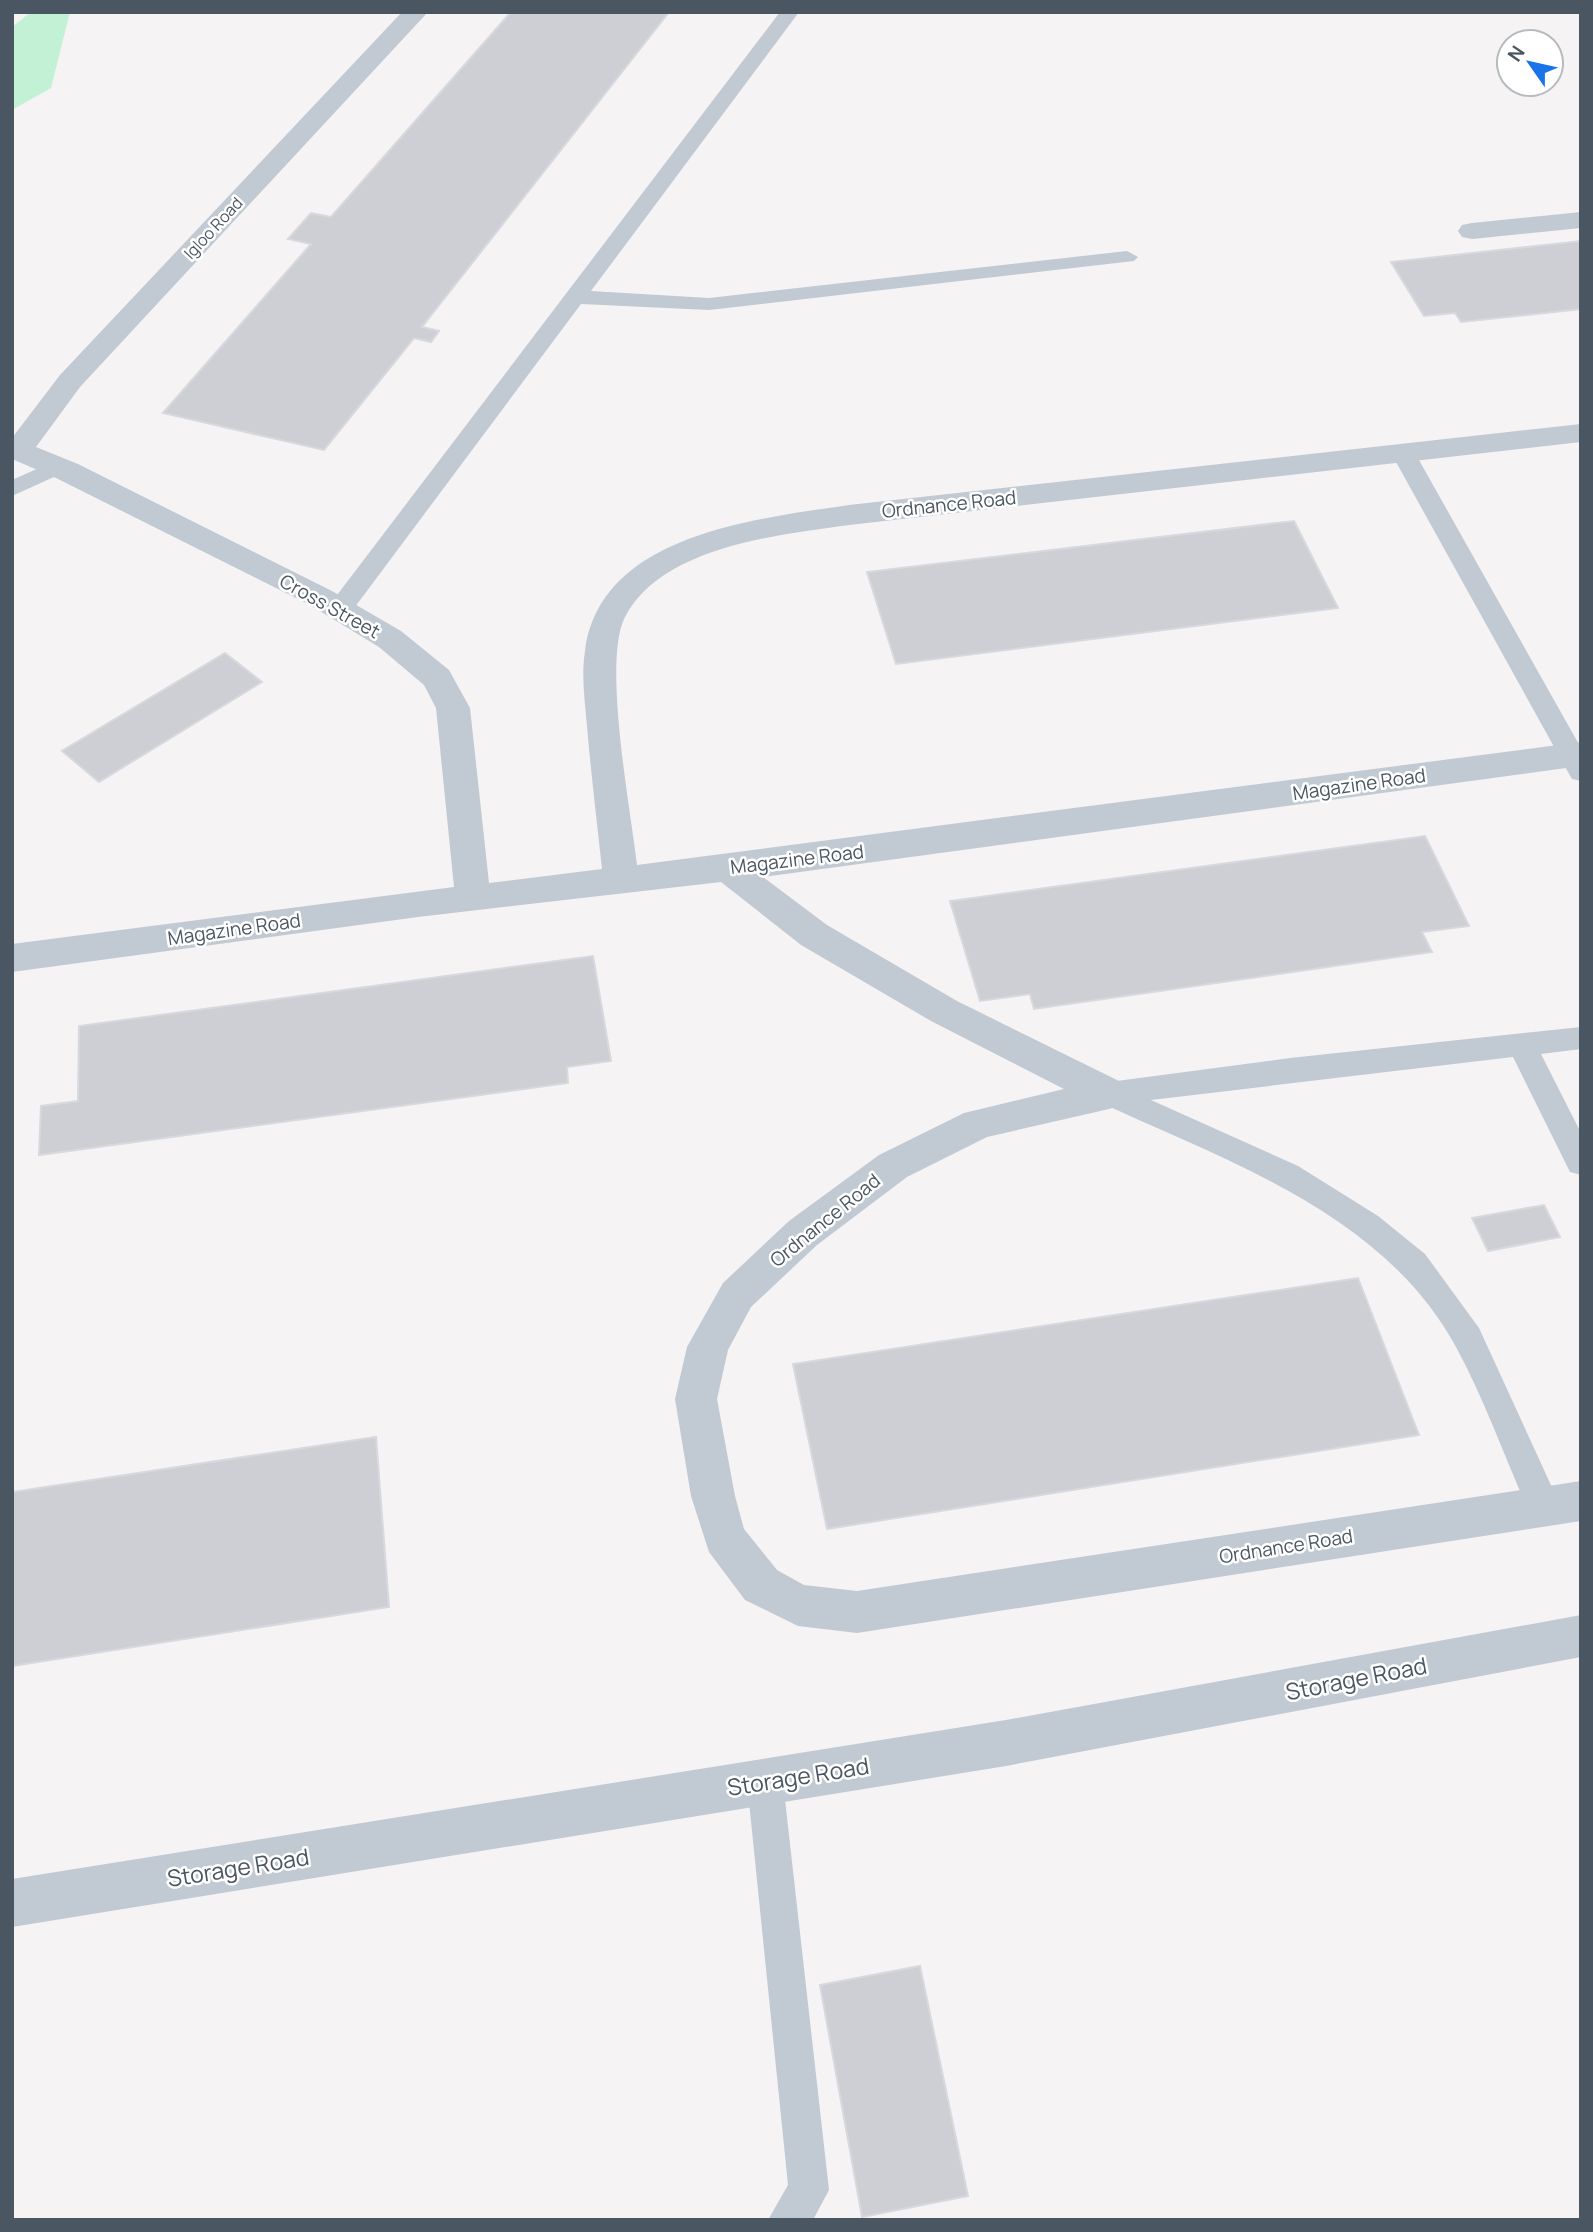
<svg xmlns="http://www.w3.org/2000/svg" width="1593" height="2232" viewBox="0 0 1593 2232" font-family="Manrope,sans-serif">
	<style>
		.green { fill: #c3f1d5 }
		.building { fill: #cdcfd5; stroke: #d7d9de; stroke-width: 2 }
		.lines { fill: none; stroke-linecap: round; stroke-linejoin: round }
		.lane { fill: #c1cad2; fill-rule: evenodd }
		.street { fill: #c1cad2; fill-rule: evenodd }
		.labels { text-anchor: middle; dominant-baseline: central; stroke-width: 5; stroke-linejoin: round; paint-order: stroke }
		.far-street-label { font-size: 16px; fill: #4a5661; stroke: #fff }
		.street-label { font-size: 19px; fill: #4a5661; stroke: #fff }
		.near-street-label { font-size: 23px; fill: #4a5661; stroke: #fff }
	</style>
	<rect width="100%" height="100%" fill="#f5f3f3"/>
	<path class="green" d="M31 12H70L51 88 12 110V27Z"/>
	<path class="building" d="M511 12H669L422 327 439 331 431 342 414 338 324 450 163 413 311 244 288 239 311 213 331 217Z
		M1581 241V309L1461 322 1455 313 1424 316 1391 262Z
		M1294 521 1338 608 896 664 867 572Z
		M225 653 262 682 99 782 62 751Z
		M1425 836 1469 926 1422 932 1432 952 1034 1009 1030 994 980 1001 950 901Z
		M593 956 611 1061 567 1067 568 1083 39 1155 41 1106 78 1101 79 1026Z
		M1544 1205 1560 1237 1488 1251 1472 1218Z
		M1358 1278 1419 1435 827 1529 793 1364Z
		M376 1437 389 1607 12 1666V1492Z
		M920 1966 968 2196 862 2217 820 1985Z"/>
	<g class="lines">
		<path class="lane" d="M780 12H799L591 291 709 298 1127 251 1138 257 1134 261 709 310 581 304 349 615H331L328 609 331 603Z
			M1403 446 1411 448 1415 453 1581 748V781L1572 779 1568 772 1391 453 1395 448Z
			M57 460 65 462 69 467 65 472 12 496V480Z
			M1581 1027V1049L1541 1054 1581 1133V1175L1570 1172 1513 1057 1151 1100 1298 1166 1378 1216 1425 1254 1479 1328 1561 1507 1556 1518 1544 1522 1532 1518C1506 1462 1486 1402 1456 1347 1384 1214 1229 1162 1099 1102L1094 1094 1099 1086 1109 1082 1290 1058Z
			M765 1764 778 1769 783 1782 829 2190 813 2220H768L788 2185 747 1782 752 1769Z"/>
		<path class="street" d="M402 12H428L80 387 36 447 78 464 332 591 401 631 449 670 470 708 489 883 602 869C597 822 591 774 587 726 585 702 581 675 585 651 600 534 756 519 849 505L1581 424V442L849 525C779 535 662 546 625 617 602 661 631 811 637 865L1581 742V766L763 877 827 925 957 1001 1123 1083 1128 1094 1123 1105 1109 1109 987 1137 907 1177 817 1245 751 1307 728 1350 717 1399 735 1496 744 1529 777 1570 804 1585 857 1591 1581 1481V1521L857 1633 798 1626 745 1600 709 1552 691 1496 675 1399 687 1347 723 1283 789 1221 879 1155 964 1113 1064 1089 931 1021 801 945 721 882 418 917 12 972V944L454 887 436 708 424 685 379 647 310 605 56 478 12 459V438L60 375Z
			M1581 212V228L1472 239 1462 237 1458 231 1462 225 1472 223Z
			M1581 1615V1657L1006 1766 12 1927V1879L1006 1720Z"/>
	</g>
	<g class="labels">
		<g class="far-street-label">
			<text transform="translate(213 228) rotate(-47)">Igloo Road</text>
		</g>
		<g class="street-label">
			<text transform="translate(949 504) rotate(-6)">Ordnance Road</text>
			<text transform="translate(330 606) rotate(29)">Cross Street</text>
			<text transform="translate(1359 784) rotate(-8)">Magazine Road</text>
			<text transform="translate(797 859) rotate(-7)">Magazine Road</text>
			<text transform="translate(234 929) rotate(-8)">Magazine Road</text>
			<text transform="translate(825 1220) rotate(-39)">Ordnance Road</text>
			<text transform="translate(1286 1546) rotate(-9)">Ordnance Road</text>
		</g>
		<g class="near-street-label">
			<text transform="translate(1356 1678) rotate(-11)">Storage Road</text>
			<text transform="translate(798 1776) rotate(-9)">Storage Road</text>
			<text transform="translate(238 1867) rotate(-9)">Storage Road</text>
		</g>
	</g>
	<rect width="1593" height="2232" fill="none" stroke="#4a5661" stroke-width="28"/>
	<g transform="translate(1530 63) rotate(304)"><circle r="33" fill="#ffffff" stroke="#b7bbc0" stroke-width="2"/>
	<path d="M0-5L12 26L0 18L-12 26Z" fill="#1a73e8"/>
	<text y="-10" font-size="19" font-weight="bold" text-anchor="middle" fill="#4a5661">N</text>
	</g>
</svg>
